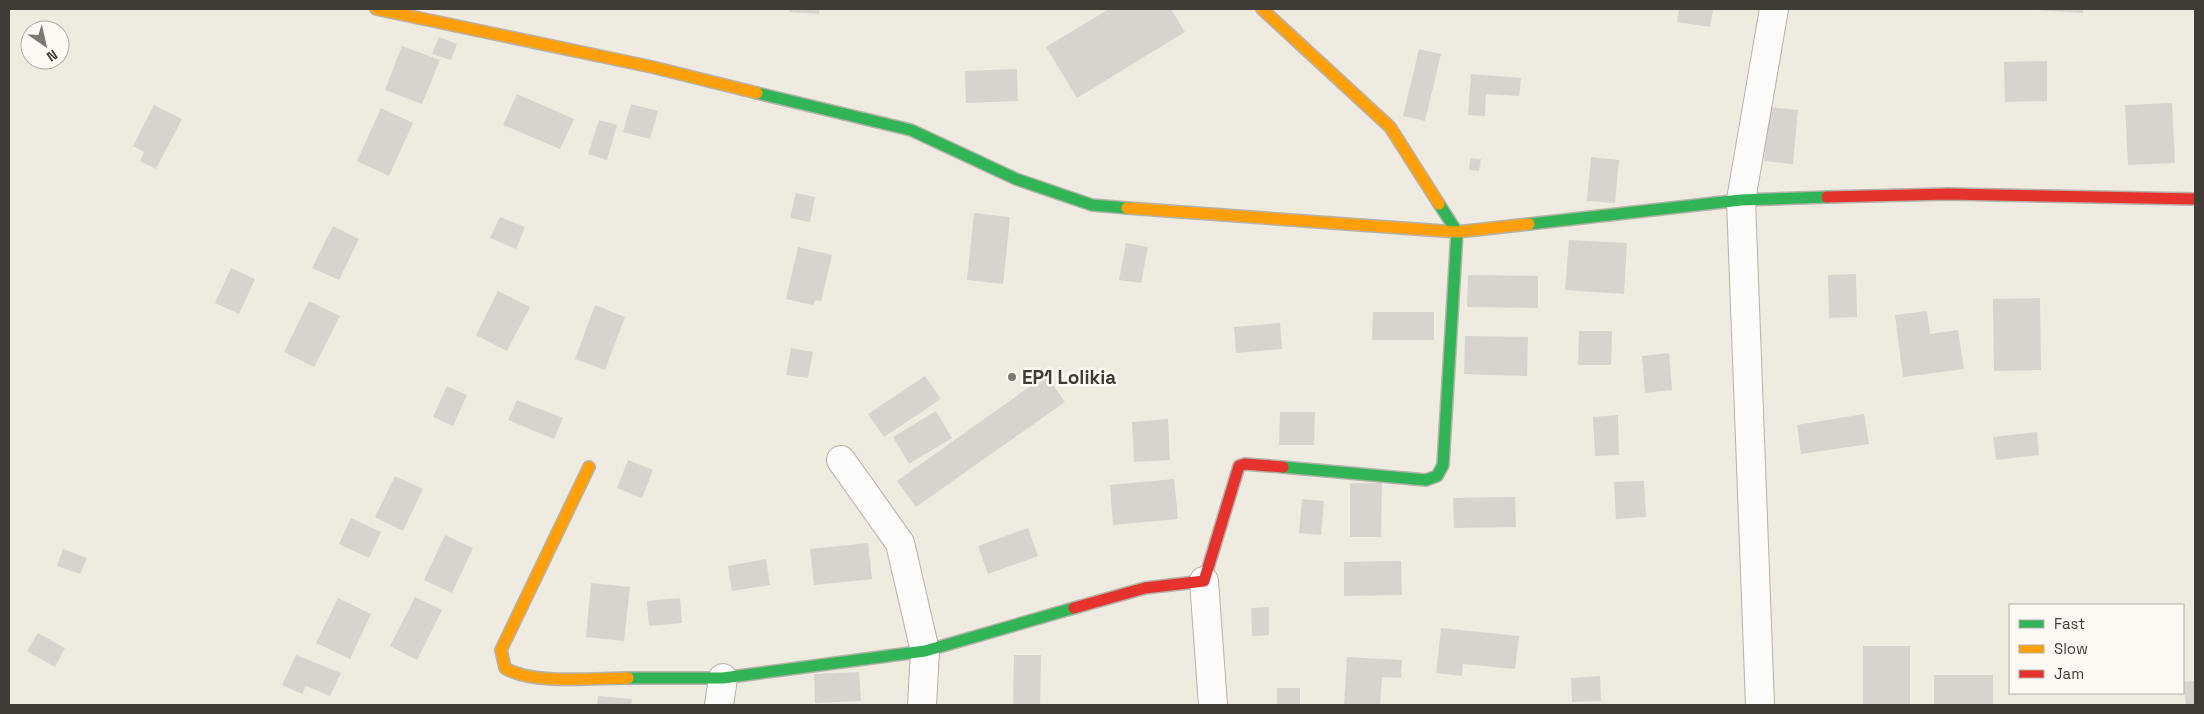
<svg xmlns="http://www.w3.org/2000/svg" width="2204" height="714" viewBox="0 0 2204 714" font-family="'Space Grotesk',sans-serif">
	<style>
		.building { fill: #d8d4cd }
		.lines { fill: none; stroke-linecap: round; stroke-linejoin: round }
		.street-casing { stroke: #b5b2aa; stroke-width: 30 }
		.fast-casing { stroke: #b5b2aa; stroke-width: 14 }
		.slow-casing { stroke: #b5b2aa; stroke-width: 14 }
		.jam-casing { stroke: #b5b2aa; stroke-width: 14 }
		.street { stroke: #fdfcfa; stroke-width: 28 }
		.fast { stroke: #30b455; stroke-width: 11 }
		.slow { stroke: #ff9f0a; stroke-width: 11 }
		.jam { stroke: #e5322d; stroke-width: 11 }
		.poi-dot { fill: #7d7971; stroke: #fefaf3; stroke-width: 2 }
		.labels { text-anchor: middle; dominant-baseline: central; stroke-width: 5; stroke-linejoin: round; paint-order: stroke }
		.poi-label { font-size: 19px; font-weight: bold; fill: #3f3b35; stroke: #fefaf3; text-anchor: start }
	</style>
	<rect width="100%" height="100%" fill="#efebe1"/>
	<path class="building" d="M789 9H820L819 14 789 12Z
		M1109 9H1171L1185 32 1077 98 1046 47Z
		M1679 9H1713L1710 27 1677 22Z
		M2034 9H2083V13L2034 10Z
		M439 37 457 44 451 60 432 54Z
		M402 46 440 60 422 104 385 90Z
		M1419 49 1441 54 1425 121 1403 116Z
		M2047 61V101L2005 102 2004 62Z
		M1017 69 1018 101 966 103 965 71Z
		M1471 74 1521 78 1519 96 1486 94 1485 116 1468 115Z
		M517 94 574 119 560 149 503 125Z
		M2172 103 2175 163 2128 165 2125 105Z
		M631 104 658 111 650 139 623 132Z
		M154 105 182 119 156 169 140 161 144 152 133 146Z
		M1769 107 1798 110 1793 164 1764 161Z
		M381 108 413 123 389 176 357 161Z
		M599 120 617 125 607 160 588 154Z
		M1591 157 1619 160 1615 203 1587 201Z
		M1470 158 1481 159 1479 171 1469 170Z
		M796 193 815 197 810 222 790 218Z
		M974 213 1010 217 1003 284 967 280Z
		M500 217 525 227 516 249 490 238Z
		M333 226 359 239 339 280 312 268Z
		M1569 240 1627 243 1624 294 1565 290Z
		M1126 243 1148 247 1141 283 1119 280Z
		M798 247 832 255 821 301 815 300 813 305 786 299Z
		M231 268 255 279 239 314 215 303Z
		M1856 274 1857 317 1829 318 1828 275Z
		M1468 275 1538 276V308L1467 307Z
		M498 291 530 307 507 351 476 335Z
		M2040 298 2041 370 1994 371 1993 299Z
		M309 301 340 316 314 367 284 352Z
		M595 305 625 317 605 370 575 359Z
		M1927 311 1930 334 1958 330 1964 369 1903 377 1895 315Z
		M1373 312H1434V340H1372Z
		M1280 323 1282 349 1236 353 1234 327Z
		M1579 331H1612L1611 365H1578Z
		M1465 336 1528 337 1527 376 1464 374Z
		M791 348 813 352 808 378 786 375Z
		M1669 353 1672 390 1645 393 1642 356Z
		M1046 375 1065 402 916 507 897 481Z
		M925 376 941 399 884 437 868 414Z
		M447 386 467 395 453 426 433 417Z
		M517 400 563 418 554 439 508 420Z
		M936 411 952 438 909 464 893 437Z
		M1280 412H1315L1314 445H1279Z
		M1864 414 1869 444 1801 454 1797 425Z
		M1618 415 1619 455 1595 456 1593 417Z
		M1168 419 1170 460 1134 462 1132 422Z
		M2037 432 2039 455 1996 460 1993 437Z
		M628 460 653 470 642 498 617 488Z
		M395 476 423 489 403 531 375 517Z
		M1174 479 1178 519 1113 525 1110 485Z
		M1644 481 1646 517 1616 519 1614 482Z
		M1350 483H1382L1381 537H1350Z
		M1515 497 1516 527 1454 528 1453 498Z
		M1302 499 1324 501 1321 535 1299 533Z
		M351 518 381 532 369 558 339 544Z
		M1028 528 1038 556 988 574 978 546Z
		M445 535 473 548 452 593 424 580Z
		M868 543 872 579 814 585 810 549Z
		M63 549 87 558 80 574 57 566Z
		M766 559 770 585 732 591 728 566Z
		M1401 561 1402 595 1344 596V562Z
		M591 583 630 587 624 641 586 637Z
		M415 597 442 610 417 660 390 646Z
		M338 598 371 614 350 659 316 643Z
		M680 598 682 623 649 626 647 601Z
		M1269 607V635L1252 636 1251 608Z
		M1441 628 1519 636 1515 669 1463 664 1462 676 1436 673Z
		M38 633 65 648 55 667 27 651Z
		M1863 646H1910V704H1863Z
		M296 655 341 673 330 696 306 686 302 694 282 685Z
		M1014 655H1041L1040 705H1013Z
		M1347 657 1402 660 1401 678 1382 677 1380 705H1344Z
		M859 672 861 701 815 703 814 674Z
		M1934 675H1993V705H1934Z
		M1600 676 1601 701 1572 702 1571 678Z
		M2195 681V705H2186L2183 682Z
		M1277 688H1300V705H1277Z
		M598 696 632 699 631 705H597Z"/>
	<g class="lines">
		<defs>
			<path id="street" d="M841 460 900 543 925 651 922 705
				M1204 581 1213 705
				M719 705 723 678
				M1760 705 1741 200 1774 9"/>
			<path id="fast" d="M757 93 911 130 1016 179 1092 205 1127 208
				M1529 224 1741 200 1827 197
				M1283 467 1426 480 1437 476 1443 465 1457 232 1439 204
				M628 678H723L925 651 1074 608"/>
			<path id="slow" d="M376 9 652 67 757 93
				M1262 9 1390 127 1439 204
				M1127 208 1457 232 1529 224
				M589 467 501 650 505 668C532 685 595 678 628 678"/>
			<path id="jam" d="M1827 197 1948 194 2195 199
				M1074 608 1145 588 1204 581 1239 466 1245 464 1283 467"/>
		</defs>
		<use href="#street" class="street-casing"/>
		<use href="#fast" class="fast-casing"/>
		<use href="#slow" class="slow-casing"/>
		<use href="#jam" class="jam-casing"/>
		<use href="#street" class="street"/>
		<use href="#fast" class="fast"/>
		<use href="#slow" class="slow"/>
		<use href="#jam" class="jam"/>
	</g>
	<circle class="poi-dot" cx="1012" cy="377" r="5"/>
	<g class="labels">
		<g class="poi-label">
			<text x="1022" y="377">EP1 Lolikia</text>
		</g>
	</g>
	<rect width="2204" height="714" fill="none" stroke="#3f3b35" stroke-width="20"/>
	<rect x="2009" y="604" width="175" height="90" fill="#fefaf3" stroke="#b2aea7"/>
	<rect x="2019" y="620" width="25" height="8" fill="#30b455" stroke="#b2aea7"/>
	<text x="2054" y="629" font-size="15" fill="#3f3b35">Fast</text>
	<rect x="2019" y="645" width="25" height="8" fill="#ff9f0a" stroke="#b2aea7"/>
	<text x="2054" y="654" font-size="15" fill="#3f3b35">Slow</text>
	<rect x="2019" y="670" width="25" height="8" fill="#e5322d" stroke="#b2aea7"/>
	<text x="2054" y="679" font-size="15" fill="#3f3b35">Jam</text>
	<g transform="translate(45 45) rotate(146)"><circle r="24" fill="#fefaf3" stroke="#b2aea7"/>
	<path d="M0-4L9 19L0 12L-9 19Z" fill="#7d7971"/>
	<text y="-8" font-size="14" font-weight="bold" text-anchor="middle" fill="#3f3b35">N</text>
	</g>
</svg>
